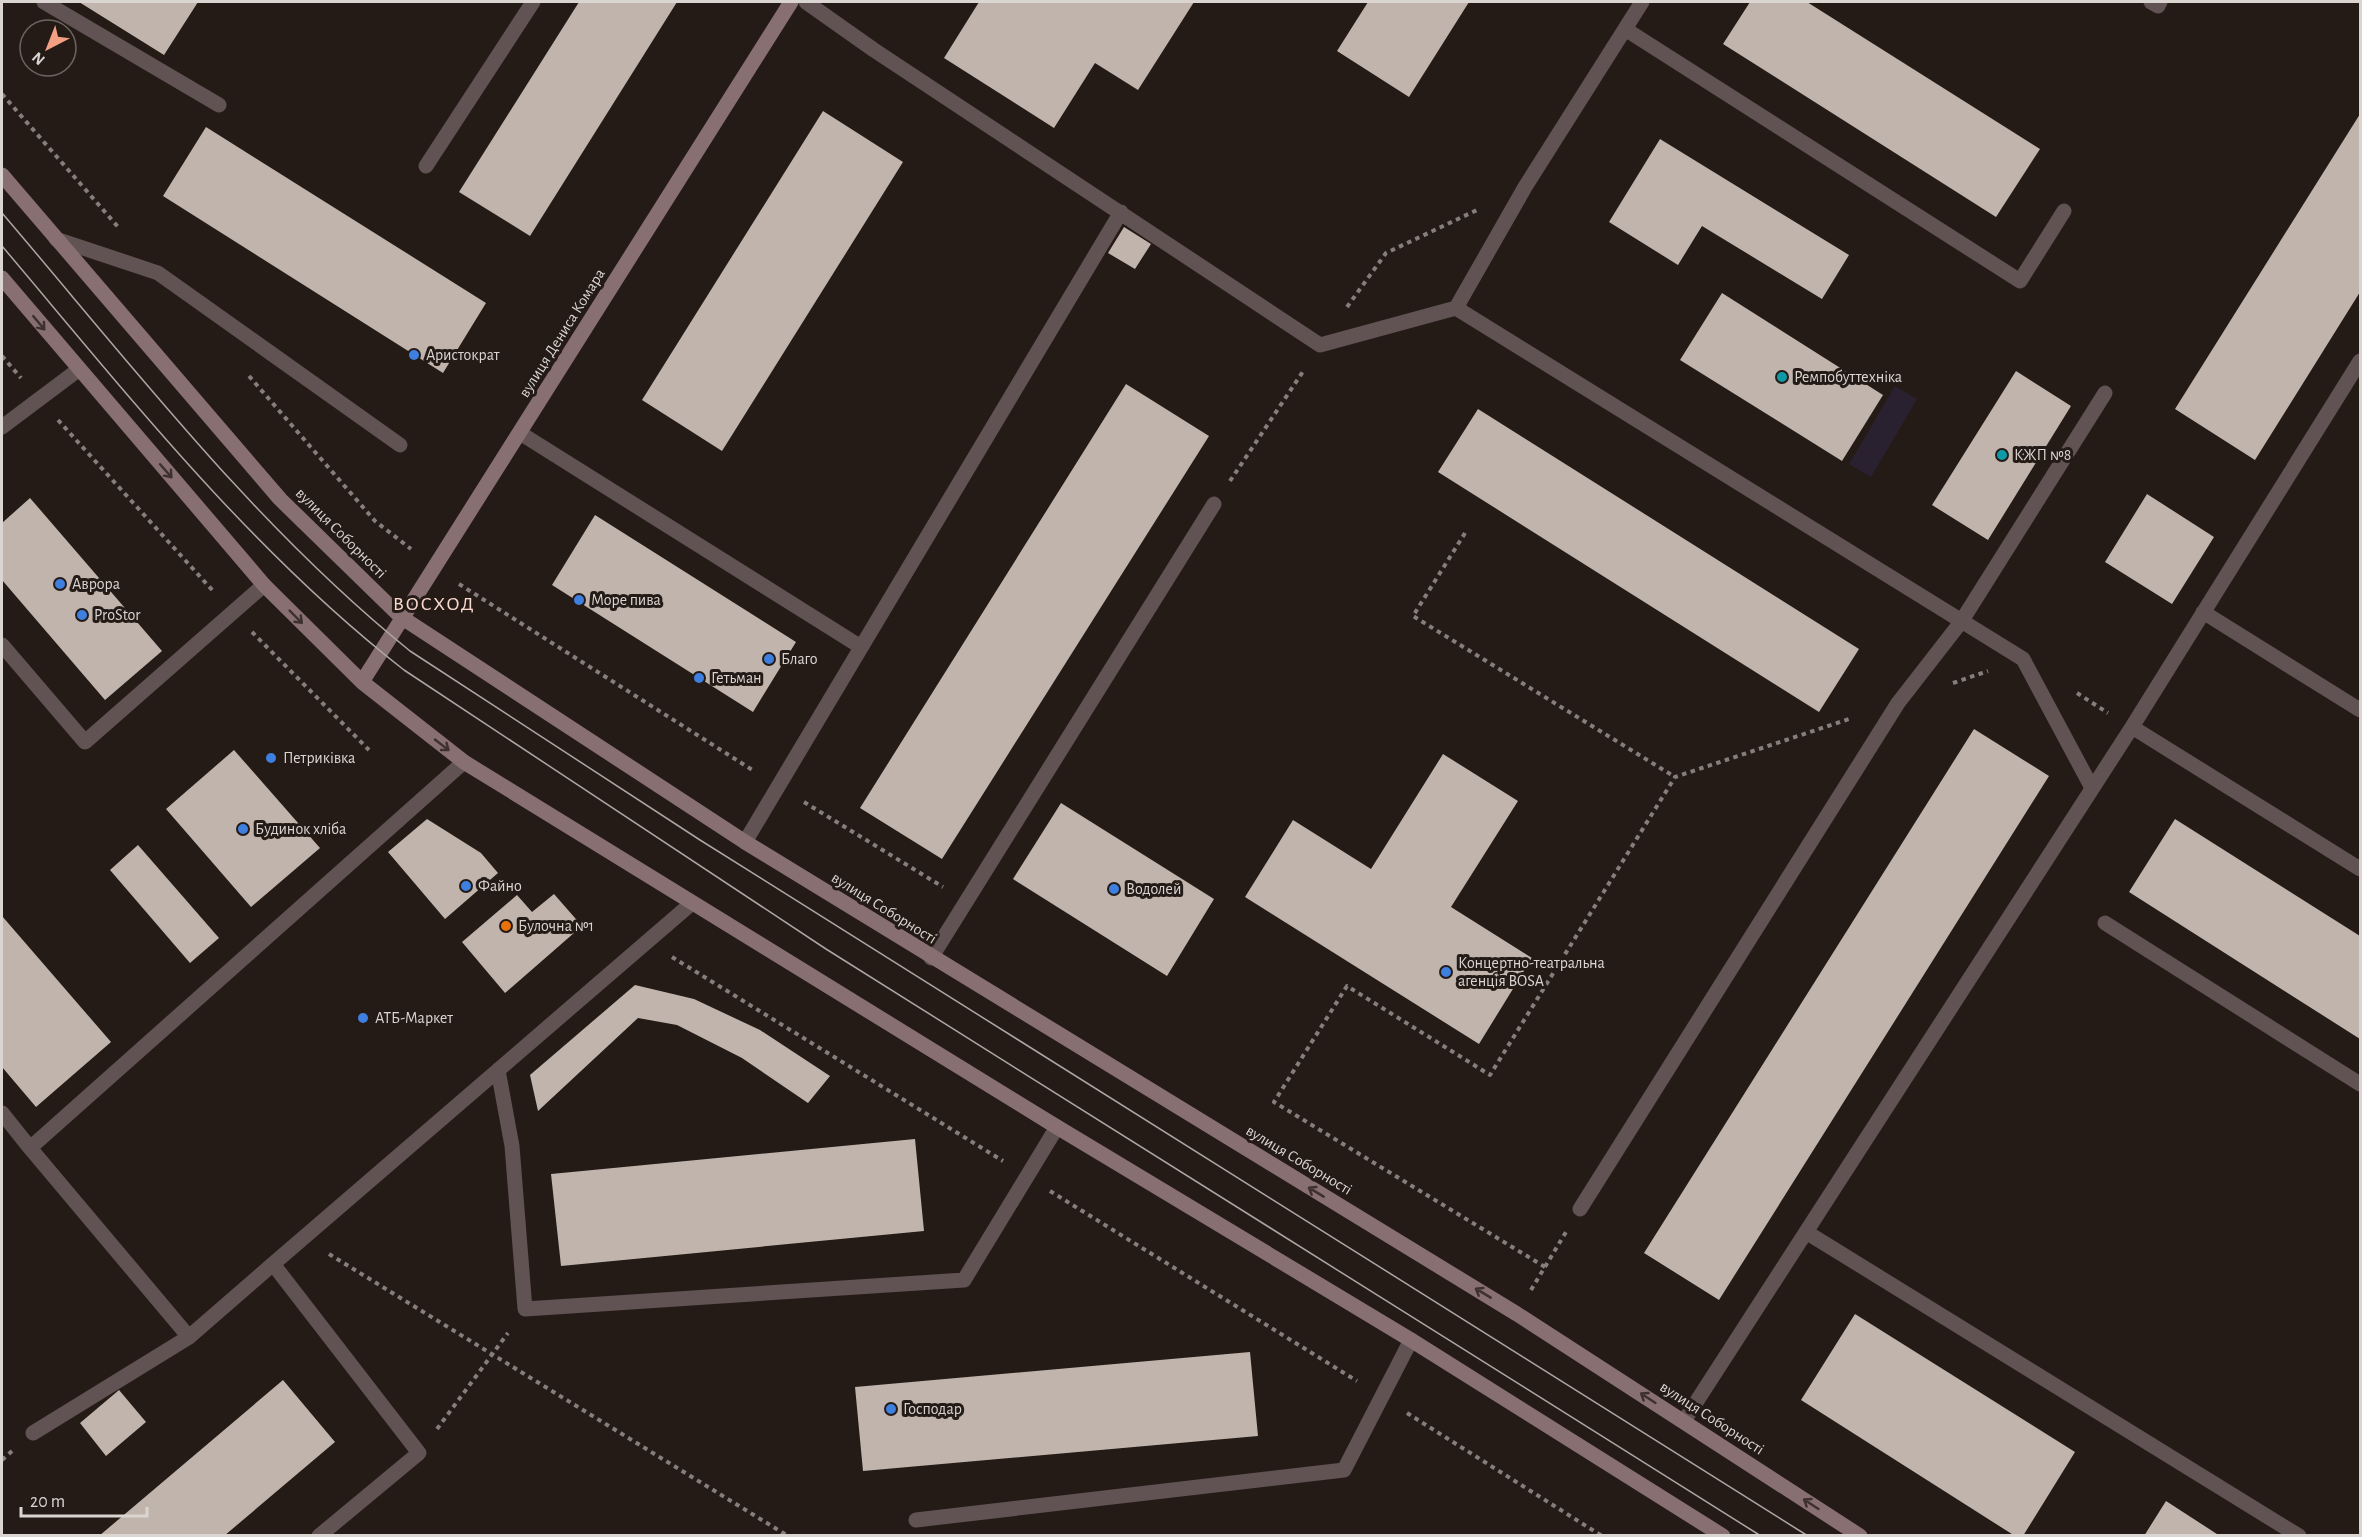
<svg xmlns="http://www.w3.org/2000/svg" width="2362" height="1537" viewBox="0 0 2362 1537" font-family="'Alegreya Sans',sans-serif">
	<style>
		.industrial { fill: #292130 }
		.building { fill: #c0b4ad }
		.lines { fill: none; stroke-linecap: round; stroke-linejoin: round }
		.path { stroke: #857e7a; stroke-width: 4; stroke-dasharray: 4.5 4.5; stroke-linecap: butt }
		.lane { stroke: #615253; stroke-width: 15 }
		.secondary { stroke: #886f71; stroke-width: 15 }
		.tram { stroke: #ada6a2; stroke-width: 1.5 }
		.oneway { stroke: #3d302d }
		.shop-dot { fill: #3f7fe0; stroke: #241b16; stroke-width: 2 }
		.culture-dot { fill: #0f9aa8; stroke: #241b16; stroke-width: 2 }
		.food-dot { fill: #e8710a; stroke: #241b16; stroke-width: 2 }
		.labels { text-anchor: middle; dominant-baseline: central; stroke-width: 6; stroke-linejoin: round; paint-order: stroke }
		.street-label { font-size: 16px; fill: #dbd5d1; stroke: #241b16 }
		.poi-label { font-size: 16px; fill: #dbd5d1; stroke: #241b16; text-anchor: start }
		.quarter-label { font-size: 20px; letter-spacing: 1.5px; fill: #f9d8cd; stroke: #241b16 }
	</style>
	<rect width="100%" height="100%" fill="#241b16"/>
	<path class="industrial" d="M1895 386 1917 399 1871 477 1849 464Z"/>
	<path class="building" d="M79 2H198L164 55Z
		M579 2H677L530 236 459 192Z
		M979 2H1194L1138 90 1095 63 1054 128 944 58Z
		M1368 2H1469L1409 97 1337 51Z
		M1750 2H1807L2040 149 1996 217 1723 44Z
		M823 111 903 162 722 451 642 400Z
		M2360 114V292L2255 460 2175 409Z
		M206 127 486 303 443 373 163 196Z
		M1660 139 1849 255 1822 299 1702 226 1678 265 1609 222Z
		M1124 227 1151 244 1135 269 1108 253Z
		M1722 293 1883 395 1842 461 1680 360Z
		M2016 371 2071 406 1988 540 1932 505Z
		M1126 384 1209 436 942 859 860 808Z
		M1478 409 1859 649 1819 712 1438 472Z
		M2147 494 2214 537 2172 604 2105 562Z
		M30 498 162 651 105 700 2 580V523Z
		M595 515 796 642 753 712 552 585Z
		M1974 729 2049 776 1719 1300 1644 1253Z
		M234 750 320 848 251 907 166 809Z
		M1443 754 1518 801 1451 907 1532 958 1479 1044 1245 897 1293 820 1371 869Z
		M1061 803 1214 899 1167 976 1013 879Z
		M427 819 481 853 498 873 445 919 388 852Z
		M2175 819 2360 936V1039L2129 892Z
		M138 845 219 938 190 963 110 870Z
		M554 894 582 926 505 993 462 942 517 895 532 912Z
		M2 916 111 1042 36 1107 2 1067Z
		M635 985 694 999 760 1030 830 1076 808 1103 742 1058 677 1025 638 1018 538 1111 530 1075Z
		M915 1139 924 1231 561 1266 551 1174Z
		M1855 1314 2075 1452 2023 1536H2015L1801 1400Z
		M1250 1352 1258 1436 863 1471 855 1387Z
		M283 1380 335 1442 224 1536H99Z
		M119 1390 146 1422 106 1456 80 1423Z
		M2166 1501 2220 1536H2144Z"/>
	<g class="lines">
		<path class="path" d="M2 94 119 228
			M1347 307 1386 253 1477 210
			M2 356 21 378
			M249 376 375 521 411 549
			M58 420 214 592
			M1230 481 1304 370
			M1465 533 1413 616 1675 777
			M459 584 754 771
			M252 632 369 750
			M1953 683 1988 671
			M2077 693 2108 713
			M804 802 943 887
			M672 957 1003 1161
			M1050 1191 1357 1381
			M329 1254 788 1536
			M1545 1267 1274 1102 1347 986 1490 1075 1675 777 1852 718
			M1531 1290 1566 1232
			M1407 1413 1602 1536
			M437 1429 508 1333
			M2 1460 12 1451"/>
		<path class="lane" d="M44 2 219 105
			M806 2 874 50 1320 345 1456 308
			M1642 2 1525 187 1456 308 2023 659 2092 788
			M2151 2 2158 6 2160 2
			M1625 29 2020 281 2064 211
			M426 166 533 2
			M56 239 158 273 400 445
			M2 427 78 370
			M520 433 861 647
			M2203 612 2360 710
			M2 645 85 742 264 585
			M2132 727 2360 869
			M745 842 1121 212
			M2105 923 2360 1084
			M931 958 1214 504
			M498 1070 512 1146 525 1309 964 1280 1057 1127
			M2 1113 30 1148 464 762
			M30 1148 189 1337
			M1580 1209 1898 703 1961 622 2105 393
			M1806 1232 2299 1536
			M1684 1421 2132 727 2360 361
			M33 1433 189 1337 273 1264
			M916 1520 1344 1470 1411 1340
			M319 1536 419 1453 273 1264 692 903"/>
		<path class="secondary" d="M2 175 280 499 401 617 745 842 1517 1314 1860 1536
			M2 278 264 585 362 682 464 762 1057 1127 1411 1340 1723 1536
			M362 682 791 2"/>
		<path class="tram" d="M2 213C131 364 254 525 410 651L700 840 1808 1536
			M2 246C128 395 249 549 404 670L826 949 1761 1536"/>
	</g>
	<defs><path id="oneway-shaft" d="M-6 0H5M1.5-3L5.5 0L1.5 3" fill="none" stroke-width="1.6" stroke-linecap="round" stroke-linejoin="round" transform="scale(1.5)"/></defs>
	<g class="oneway">
		<use href="#oneway-shaft" transform="translate(39 323) rotate(50)"/>
		<use href="#oneway-shaft" transform="translate(166 471) rotate(49)"/>
		<use href="#oneway-shaft" transform="translate(296 617) rotate(45)"/>
		<use href="#oneway-shaft" transform="translate(442 745) rotate(38)"/>
		<use href="#oneway-shaft" transform="translate(1316 1192) rotate(-149)"/>
		<use href="#oneway-shaft" transform="translate(1483 1293) rotate(-149)"/>
		<use href="#oneway-shaft" transform="translate(1648 1398) rotate(-147)"/>
		<use href="#oneway-shaft" transform="translate(1811 1504) rotate(-147)"/>
	</g>
	<g class="shop-dot">
		<circle cx="414" cy="355" r="6"/>
		<circle cx="60" cy="584" r="6"/>
		<circle cx="579" cy="600" r="6"/>
		<circle cx="82" cy="615" r="6"/>
		<circle cx="769" cy="659" r="6"/>
		<circle cx="699" cy="678" r="6"/>
		<circle cx="271" cy="758" r="6"/>
		<circle cx="243" cy="829" r="6"/>
		<circle cx="466" cy="886" r="6"/>
		<circle cx="1114" cy="889" r="6"/>
		<circle cx="1446" cy="972" r="6"/>
		<circle cx="363" cy="1018" r="6"/>
		<circle cx="891" cy="1409" r="6"/>
	</g>
	<g class="culture-dot">
		<circle cx="1782" cy="377" r="6"/>
		<circle cx="2002" cy="455" r="6"/>
	</g>
	<circle class="food-dot" cx="506" cy="926" r="6"/>
	<g class="labels">
		<g class="street-label">
			<text transform="translate(562 333) rotate(-58)">вулиця Дениса Комара</text>
			<text transform="translate(341 533) rotate(45)">вулиця Соборності</text>
			<text transform="translate(884 908) rotate(32)">вулиця Соборності</text>
			<text transform="translate(1299 1160) rotate(31)">вулиця Соборності</text>
			<text transform="translate(1712 1418) rotate(33)">вулиця Соборності</text>
		</g>
		<g class="poi-label">
			<text x="426" y="355">Аристократ</text>
			<text x="1794" y="377">Ремпобуттехніка</text>
			<text x="2014" y="455">КЖП №8</text>
			<text x="72" y="584">Аврора</text>
			<text x="591" y="600">Море пива</text>
			<text x="94" y="615">ProStor</text>
			<text x="781" y="659">Благо</text>
			<text x="711" y="678">Гетьман</text>
			<text x="283" y="758">Петриківка</text>
			<text x="255" y="829">Будинок хліба</text>
			<text x="478" y="886">Файно</text>
			<text x="1126" y="889">Водолей</text>
			<text x="518" y="926">Булочна №1</text>
			<text x="1458" y="963">Концертно-театральна<tspan x="1458" dy="18">агенція BOSA</tspan></text>
			<text x="375" y="1018">АТБ-Маркет</text>
			<text x="903" y="1409">Господар</text>
		</g>
		<g class="quarter-label">
			<text x="434" y="604">ВОСХОД</text>
		</g>
	</g>
	<rect width="2362" height="1537" fill="none" stroke="#dbd5d1" stroke-width="6"/>
	<g transform="translate(48 48) rotate(222)"><circle r="28" fill="#241b16" stroke="#6d6561" stroke-width="1.5"/>
	<path d="M0-4.5L10 22L0 15L-10 22Z" fill="#f39f83"/>
	<text y="-9" font-size="16" font-weight="bold" text-anchor="middle" fill="#dbd5d1">N</text>
	</g>
	<path d="M21 1507v9h126v-9" fill="none" stroke="#dbd5d1" stroke-width="3"/>
	<text x="30" y="1507" font-size="18" fill="#dbd5d1" stroke="#241b16" stroke-width="4.5" paint-order="stroke">20 m</text>
</svg>
